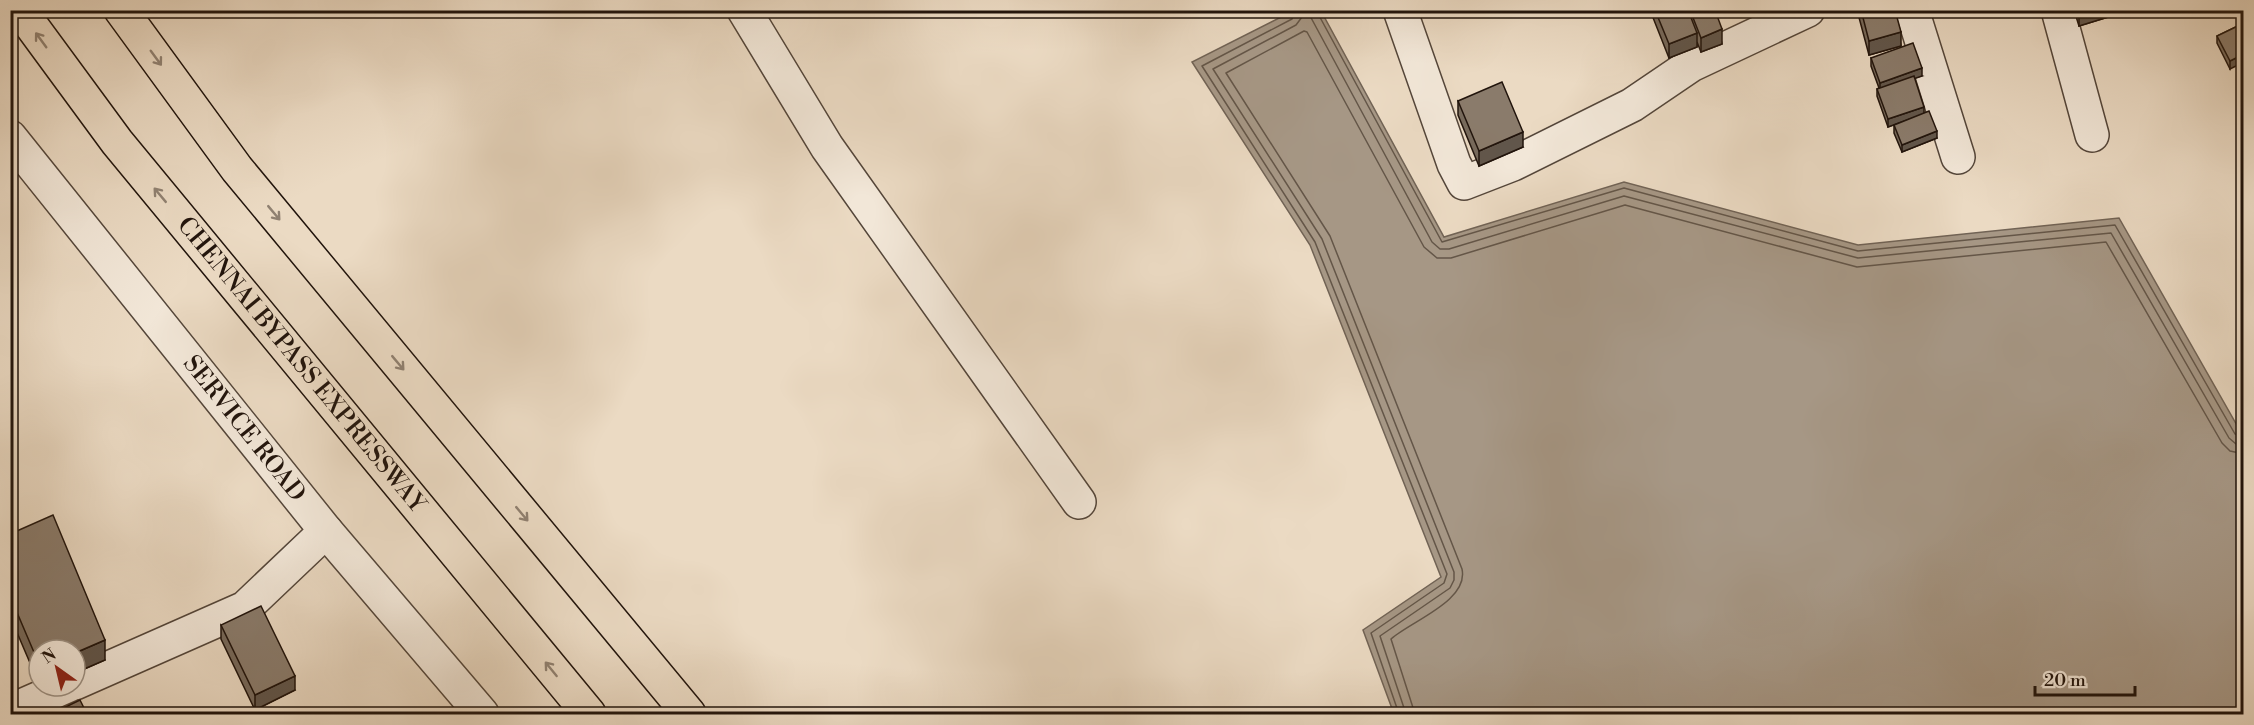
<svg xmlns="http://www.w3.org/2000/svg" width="2254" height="725" viewBox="0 0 2254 725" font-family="'Libre Bodoni',serif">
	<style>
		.water { fill: #a69785; stroke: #716355; stroke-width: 1.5 }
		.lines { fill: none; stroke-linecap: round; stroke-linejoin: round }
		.shore { stroke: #645648; stroke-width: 1.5 }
		.minor-casing { stroke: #54463a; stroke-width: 36 }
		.highway-casing { stroke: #21140c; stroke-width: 36 }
		.minor { stroke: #f2e7d8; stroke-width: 33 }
		.highway { stroke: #ebdac3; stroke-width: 33 }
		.wall { fill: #776a5c; stroke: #21140c; stroke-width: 1.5 }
		.shaded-wall { fill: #61564b; stroke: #21140c; stroke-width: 1.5 }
		.building { fill: #8a7b6b; stroke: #21140c; stroke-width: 1.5 }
		.oneway { stroke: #908171 }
		.labels { text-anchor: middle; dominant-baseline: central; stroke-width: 6; stroke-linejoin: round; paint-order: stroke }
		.street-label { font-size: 24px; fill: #21140c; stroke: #f2e7d8 }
	</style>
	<rect width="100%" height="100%" fill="#ebdac3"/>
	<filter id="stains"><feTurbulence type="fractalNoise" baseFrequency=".00333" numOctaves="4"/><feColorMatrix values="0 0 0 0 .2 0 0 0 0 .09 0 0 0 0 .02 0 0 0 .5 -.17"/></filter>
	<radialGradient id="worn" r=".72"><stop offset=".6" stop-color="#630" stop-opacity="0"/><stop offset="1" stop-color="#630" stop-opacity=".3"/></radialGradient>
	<path class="water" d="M1295 10 1321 11 1444 237 1624 182 1858 245 2119 218 2243 436V714H1394L1363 630 1441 577 1310 245 1192 62Z"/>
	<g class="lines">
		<path class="shore" d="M1296 10 1292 19 1202 66 1315 242 1447 574 1444 583 1371 633 1399 714
			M1316 10 1442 242 1624 188 1858 251 2115 225 2235 434 2244 437
			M1406 714 1380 636 1450 588 1454 580V572L1322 239 1213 69 1296 25 1305 13 1309 14 1432 242 1440 249H1449L1624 196 1858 258 2111 233 2229 438 2236 444 2244 445
			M1415 714 1391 639C1411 621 1469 601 1462 569L1330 236 1226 73 1304 31 1307 32 1424 247 1437 258H1451L1625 205 1857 267 2106 242 2222 443 2230 451 2244 454"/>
		<defs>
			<g id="minor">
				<path d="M744 10 827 147 1079 502"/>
				<path d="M1400 10 1454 164 1464 183 1513 164 1632 105 1691 65 1808 10"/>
				<path d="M1912 10 1958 157"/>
				<path d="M2058 10 2092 135"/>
				<path id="s1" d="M10 137 326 531 482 714"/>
				<path d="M75 683 245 608 326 531"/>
				<path d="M10 711 67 686"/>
			</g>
			<g id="highway">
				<path id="s2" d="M20 10 117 142 589 714"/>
				<path d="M121 10 237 169 689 714"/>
			</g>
		</defs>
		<use href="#minor" class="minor-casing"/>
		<use href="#highway" class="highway-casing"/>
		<use href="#minor" class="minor"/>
		<use href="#highway" class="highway"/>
	</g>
	<path class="wall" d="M1650 10H1715L1722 44 1701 52 1697 42V47L1669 58Z
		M1857 10H1895L1901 46 1869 55Z
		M2074 10H2131L2079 26Z
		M2244 23 2230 69 2217 43V36Z
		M1871 58 1922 76 1914 78 1924 113 1937 138 1902 152 1894 133V125L1901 122 1888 127 1877 96V89L1879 88 1871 66Z
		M1458 101 1523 147 1479 166 1458 115Z
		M10 534 105 660 75 673V650H39V684L10 616Z
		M221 625 295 690 255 710 221 639Z"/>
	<path class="shaded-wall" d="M2084 10H2131L2079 26V12Z
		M1722 29V44L1701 52V38Z
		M1901 32V46L1869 55V41Z
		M1697 33V47L1669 58V44Z
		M2244 54V62L2230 69V61Z
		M1922 68V76L1880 91V83Z
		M1924 107V114L1888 127V119Z
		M1937 131V138L1902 152V145Z
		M1523 132V147L1479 166V151Z
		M105 640V660L75 673V653Z
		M295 676V690L255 710V695Z"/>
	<path class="building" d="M1655 10H1688L1697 33 1669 44Z
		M1690 10H1715L1722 29 1701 38Z
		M1861 10H1895L1901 32 1869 41Z
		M2244 23V54L2230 61 2217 36Z
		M1913 43 1922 68 1880 83 1871 58Z
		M1914 76 1924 107 1888 119 1877 89Z
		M1502 82 1523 132 1479 151 1458 101Z
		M1929 111 1937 131 1902 145 1894 125Z
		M53 515 105 640 75 653V650H39V664L10 596V534Z
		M261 606 295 676 255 695 221 625Z
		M80 700 87 714H51Z"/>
	<defs><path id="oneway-shaft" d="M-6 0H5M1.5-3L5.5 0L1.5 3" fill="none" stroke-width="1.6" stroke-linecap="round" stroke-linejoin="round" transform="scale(1.5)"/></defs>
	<g class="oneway">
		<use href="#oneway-shaft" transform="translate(41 40) rotate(-126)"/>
		<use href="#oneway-shaft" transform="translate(156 58) rotate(54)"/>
		<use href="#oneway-shaft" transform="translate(160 195) rotate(-130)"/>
		<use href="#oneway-shaft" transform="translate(274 213) rotate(50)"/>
		<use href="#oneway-shaft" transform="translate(398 363) rotate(50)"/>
		<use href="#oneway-shaft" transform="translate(522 514) rotate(50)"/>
		<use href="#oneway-shaft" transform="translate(551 669) rotate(-129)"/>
	</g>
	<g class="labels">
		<g class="street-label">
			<text stroke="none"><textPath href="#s2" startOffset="453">CHENNAI BYPASS EXPRESSWAY</textPath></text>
			<text stroke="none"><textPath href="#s1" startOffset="374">SERVICE ROAD</textPath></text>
		</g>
	</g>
	<rect width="2254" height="725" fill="none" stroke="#ebdac3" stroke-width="36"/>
	<rect x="12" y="12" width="2230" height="701" fill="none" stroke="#21140c" stroke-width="3"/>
	<rect x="18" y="18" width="2218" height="689" fill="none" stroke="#21140c" stroke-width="1.5"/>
	<g transform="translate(57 668) rotate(326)"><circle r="28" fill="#f2e7d8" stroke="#9e9386" stroke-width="1.5"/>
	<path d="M0-4.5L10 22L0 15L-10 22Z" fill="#8f2418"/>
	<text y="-9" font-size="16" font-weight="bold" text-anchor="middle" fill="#21140c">N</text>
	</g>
	<path d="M2035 686v9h100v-9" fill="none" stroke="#21140c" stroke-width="3"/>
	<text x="2044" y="686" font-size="18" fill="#21140c" stroke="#f2e7d8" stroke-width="4.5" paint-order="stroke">20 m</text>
	<rect width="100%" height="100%" filter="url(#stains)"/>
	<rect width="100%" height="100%" fill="url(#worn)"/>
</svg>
